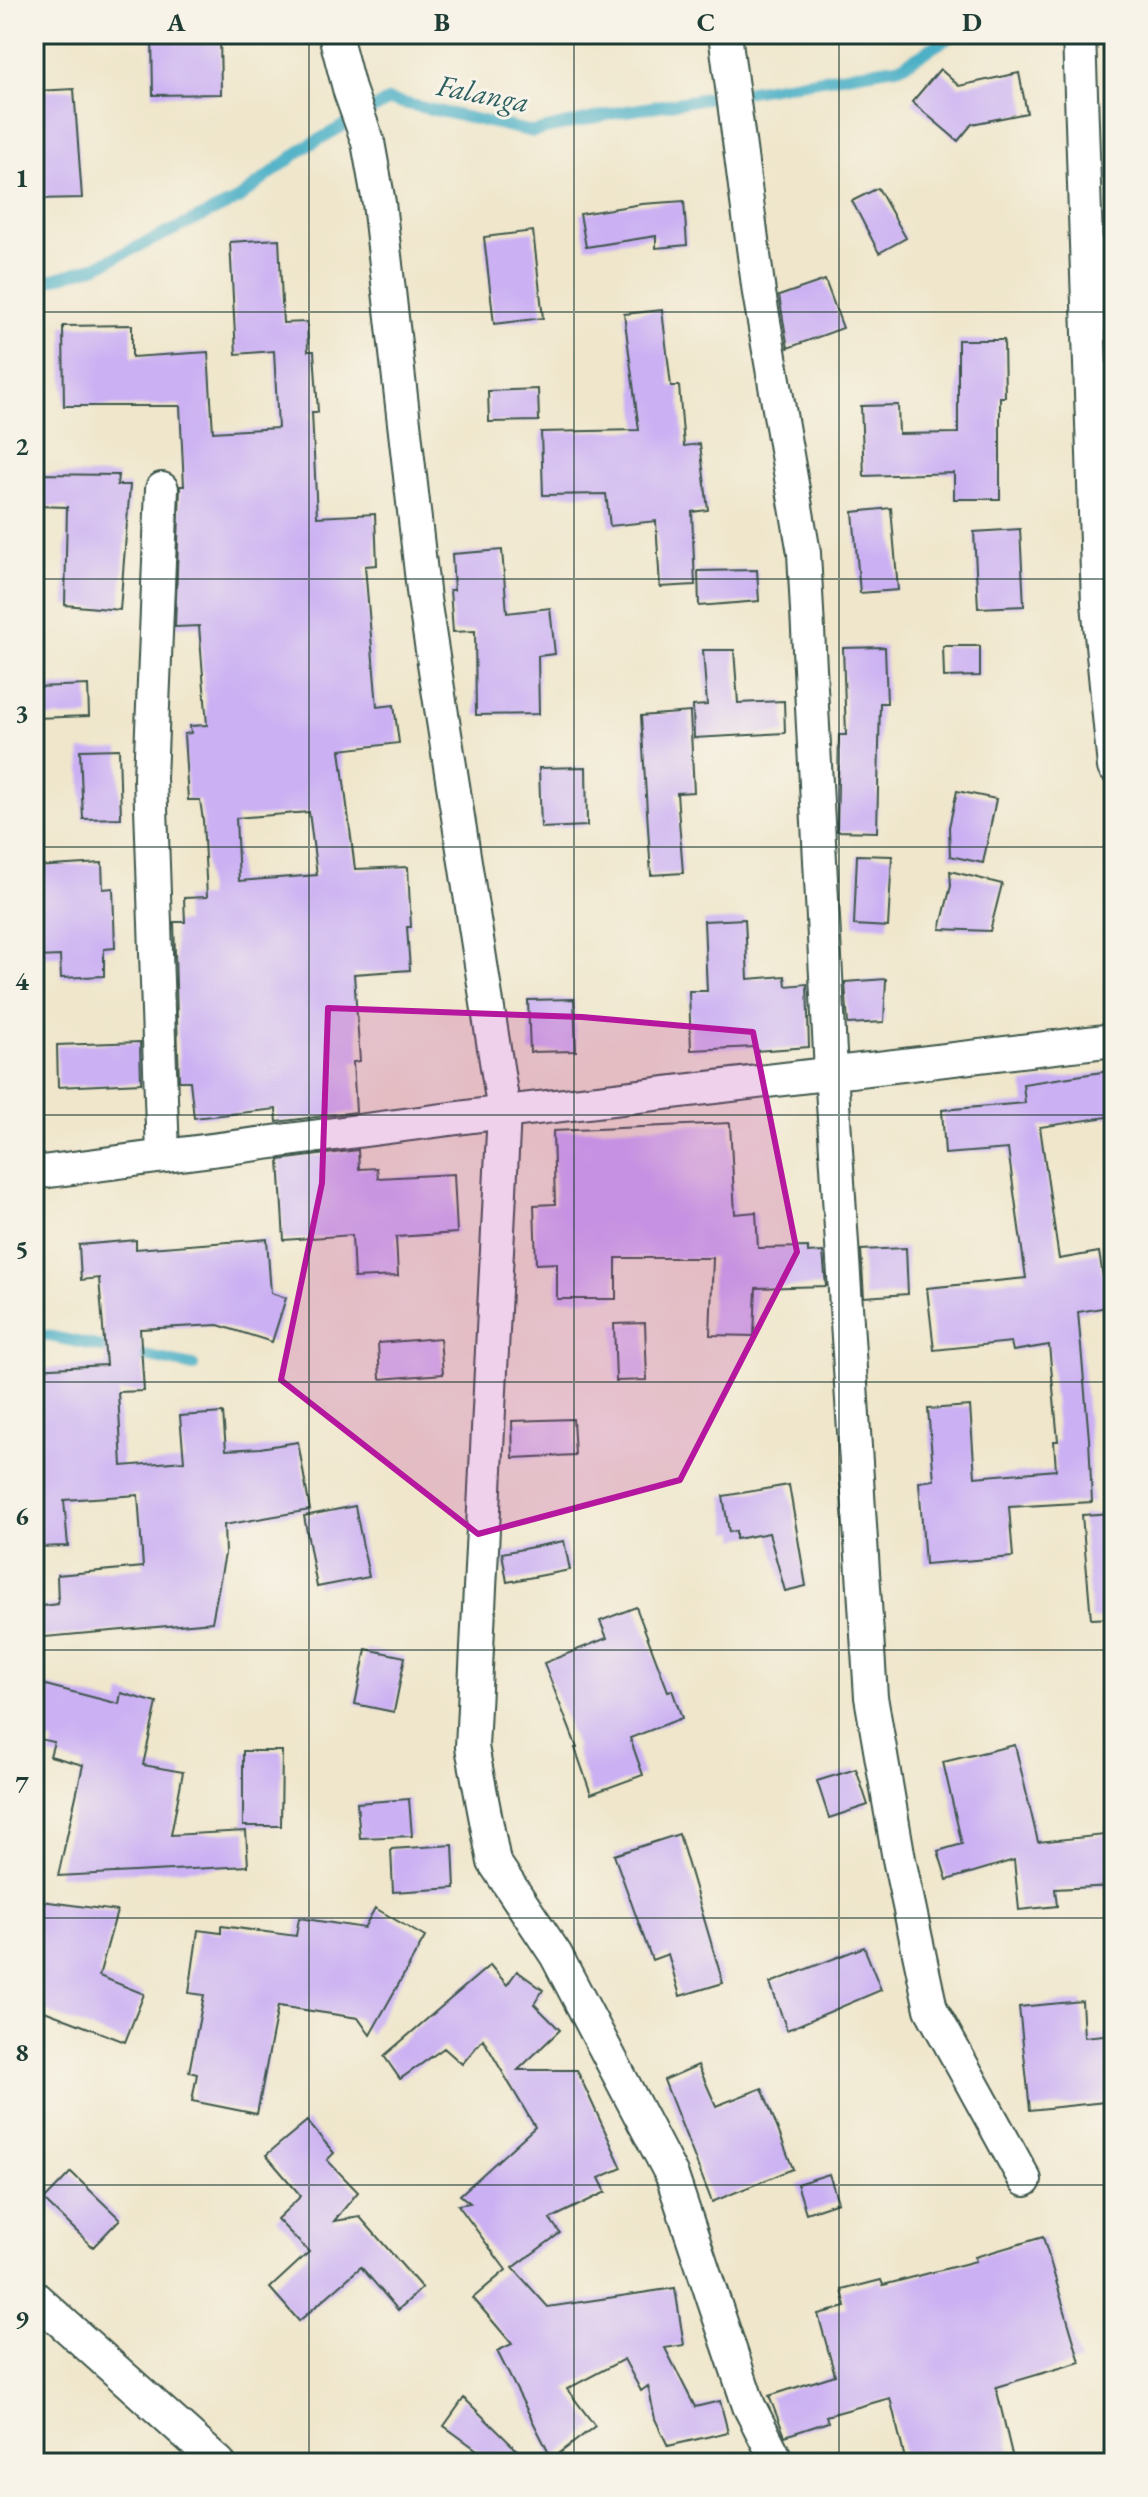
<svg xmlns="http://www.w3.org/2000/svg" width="1148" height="2497" viewBox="0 0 1148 2497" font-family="'EB Garamond',serif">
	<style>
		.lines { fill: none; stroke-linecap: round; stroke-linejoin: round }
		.stream { stroke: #46aec5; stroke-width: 12 }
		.building { fill: #cbb0f3; fill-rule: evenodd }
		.minor-casing { stroke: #3e564b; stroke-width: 36 }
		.minor { stroke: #fff; stroke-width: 32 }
		.marked { fill: #b5179e; fill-opacity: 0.2; stroke: #b5179e; stroke-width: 6; stroke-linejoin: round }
		.grid { fill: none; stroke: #1f3d34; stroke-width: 2; stroke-opacity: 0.55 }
		.labels { text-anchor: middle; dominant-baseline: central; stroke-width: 6; stroke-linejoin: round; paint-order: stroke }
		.water-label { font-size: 30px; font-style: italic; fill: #2b5f60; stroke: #f7f3e8 }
		.neatline { fill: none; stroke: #1f3d34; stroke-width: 3 }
		.grid-label { font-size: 26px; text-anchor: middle; font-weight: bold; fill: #1f3d34 }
	</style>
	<rect width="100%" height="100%" fill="#f7f3e8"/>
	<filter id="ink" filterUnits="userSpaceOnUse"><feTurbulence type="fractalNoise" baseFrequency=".0125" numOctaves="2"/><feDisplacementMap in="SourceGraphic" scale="16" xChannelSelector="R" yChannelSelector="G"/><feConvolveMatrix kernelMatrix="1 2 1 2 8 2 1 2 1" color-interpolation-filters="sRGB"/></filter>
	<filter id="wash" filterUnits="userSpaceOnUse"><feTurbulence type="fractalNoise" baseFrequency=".006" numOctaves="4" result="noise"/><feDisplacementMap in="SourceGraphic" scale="32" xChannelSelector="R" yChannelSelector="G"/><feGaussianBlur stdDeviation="1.8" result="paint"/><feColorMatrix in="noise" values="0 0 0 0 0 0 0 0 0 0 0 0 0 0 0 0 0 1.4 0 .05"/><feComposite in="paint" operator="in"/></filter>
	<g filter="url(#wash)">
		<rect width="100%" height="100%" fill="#efe6cb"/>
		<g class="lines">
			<path class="stream" d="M34 285 97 266 237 200 304 148 389 100 533 132 615 113 902 66 955 34
				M34 1333 193 1366"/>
		</g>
		<g id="blocks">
			<path class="building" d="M152 34H220L221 94 153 95Z
				M940 69 959 86 1019 73 1027 113 972 124 958 141 912 102Z
				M74 89 82 198 34 199V160L40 159 36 91Z
				M878 188 906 238 879 253 852 201Z
				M684 201 687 245 656 248V236L586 247 580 214 642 204Z
				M533 231 543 318 494 324 484 237Z
				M279 239 283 323 307 322 308 351H314L318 412H312L317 517 375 514 377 565 365 566 377 707 394 705 399 743 340 750 355 869 408 867 411 927H407L410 970 354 974 360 1061 353 1062 356 1112 277 1122 276 1109 194 1118 190 1081H179L174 922H185L184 898 207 897 203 820 200 800H188L184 734 191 733 190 726 207 725 199 626 175 627 180 486H184L180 406H64L63 326 132 325V357L208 352 213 432 278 428 274 351 236 354 230 242ZM309 812 317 875 239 881 236 818Z
				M825 280 843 328 788 348 779 296Z
				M662 310 671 386H679L684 446 700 444 708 510 692 512 695 585 660 587 656 521 610 526 606 494 543 495 541 432 639 430 624 314Z
				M958 340H1004L1005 397H1000V499H954V473L864 476 861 406 898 405 899 434 958 433Z
				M538 389 539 421 489 422 488 391Z
				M37 474 118 475 117 485H130L120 610 65 605 67 507 36 506Z
				M891 508 898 590 860 593 853 512Z
				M1020 529 1024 606 978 608 974 532Z
				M502 550 507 613 550 608 555 654 538 656 539 714 476 715 475 631 453 632 450 590H454L452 554Z
				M757 570 759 601 699 606 698 571Z
				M943 646H980V676L944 677Z
				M885 647 887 703H880L877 832 837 831 839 735H846L843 648Z
				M703 650H734L738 703 784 701 785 733 694 738 693 706 707 705Z
				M88 685 89 716 36 718 35 687Z
				M690 712 694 792 677 793 683 873 651 875 641 716Z
				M119 749 121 818 83 819 80 750Z
				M586 767 587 826 541 828 539 768Z
				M957 791 996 799 983 863 950 856 949 827Z
				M857 855 892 856 888 927 854 925Z
				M102 863 103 889 113 888 115 948 104 949V976L61 978 60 956 38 957 34 867Z
				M950 871 1002 884 990 931 940 929 951 886Z
				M745 919 748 979 785 976 786 986 807 984 809 1047 755 1051V1047L691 1050 689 991H707L704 921Z
				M886 979 884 1022 848 1024 845 982Z
				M574 999 576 1051 530 1052 528 1000Z
				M140 1042 141 1083 58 1087 57 1045Z
				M1109 1071 1114 1116 1040 1127 1059 1259 1099 1252 1108 1307 1078 1312 1089 1439 1092 1502 1009 1507 1013 1557 925 1564 919 1482 934 1480 928 1409 970 1406 975 1477 1056 1470 1054 1441H1058L1049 1345 1013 1351 1011 1342 934 1350 927 1288 1026 1278 1008 1149 945 1154 942 1110 1025 1103 1023 1084Z
				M730 1123 735 1214 756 1212 758 1248 808 1247V1253L823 1252 826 1286 756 1288 754 1336 710 1335 713 1258H616V1299H557V1263L536 1264 534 1205 555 1204 553 1131Z
				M358 1150 359 1169 377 1168 378 1178 454 1174 457 1233 396 1237 398 1276 354 1278 352 1235 284 1240 279 1160Z
				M267 1239 271 1293 286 1298 272 1342 218 1325 140 1329 144 1391 118 1392 122 1466 184 1461 180 1416 223 1413 226 1450 260 1448 298 1442 310 1510 224 1525 225 1554 212 1622 34 1638V1607L58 1604 57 1575 143 1567 138 1495 64 1500 68 1546 34 1547V1369L106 1365 99 1278 81 1280 79 1245 136 1240V1249Z
				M906 1248 908 1294 864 1297 861 1250Z
				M645 1323 647 1380 616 1381 614 1324Z
				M440 1338 443 1374 380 1379 378 1343Z
				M573 1419 575 1455 513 1458 512 1421Z
				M789 1485 806 1586 785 1591 769 1533 736 1539V1531L729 1532 723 1496Z
				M355 1506 369 1577 317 1587 304 1516Z
				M1114 1513V1618L1091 1619 1082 1515Z
				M564 1541 570 1570 507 1582 502 1553Z
				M636 1607 668 1691 672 1690 682 1718 630 1738 643 1775 591 1794 575 1748H577L544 1663 607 1638 600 1621Z
				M366 1649 405 1657 394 1712 355 1704Z
				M34 1682 119 1704 121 1693 157 1703 143 1765 183 1772 171 1835 246 1831 248 1866 58 1876 83 1765 50 1756 54 1742 34 1738Z
				M1015 1745 1038 1842 1114 1834V1886L1055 1889 1057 1906 1019 1910 1014 1860 947 1880 938 1851 962 1844 943 1762Z
				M243 1751H282L281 1826H243Z
				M856 1769 868 1805 829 1818 817 1781Z
				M409 1799 412 1836 360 1838 357 1803Z
				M679 1834 723 1983 680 1996 668 1954 652 1960 614 1855Z
				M453 1845 455 1888 393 1892 391 1849Z
				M34 1900 117 1911 99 1976 144 1994 125 2042 34 2007Z
				M375 1908 425 1937 370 2035 358 2018 278 2006 257 2114 192 2101 197 2074 189 2072 204 1995 189 1993 198 1930 221 1933V1926L296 1936 299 1918 364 1928Z
				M864 1947 881 1990 787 2030 770 1983Z
				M490 1965 507 1985 517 1971 543 1990 534 2004 560 2030 518 2070H577L622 2168 599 2178 606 2192 550 2219 560 2233 513 2268 548 2307 675 2288 684 2345 665 2348 695 2407 720 2401 728 2432 668 2446 655 2419 648 2386 641 2391 624 2359 567 2389 595 2426 552 2459 497 2351 512 2344 473 2298 506 2270 458 2205 470 2203 460 2195 535 2127 483 2039 462 2064 444 2048 400 2079 384 2056Z
				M1082 2001 1084 2037 1114 2034V2101L1030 2110 1019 2007Z
				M698 2065 716 2106 762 2088 793 2169 712 2202 664 2080Z
				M307 2121 334 2153 327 2160 358 2192 334 2221 360 2217 422 2288 398 2310 361 2267 299 2321 270 2288 309 2252 277 2219 301 2196 266 2155Z
				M71 2172 120 2219 93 2247 44 2200Z
				M829 2174 838 2202 806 2213 797 2184Z
				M1043 2237 1080 2362 996 2387 1014 2463H906L890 2398 826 2416 828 2422 785 2436 769 2396 835 2375 818 2314 846 2307 842 2290 881 2280 883 2285 976 2261 975 2257Z
				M464 2398 530 2463H495L444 2426Z"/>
		</g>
	</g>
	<g filter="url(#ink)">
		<use href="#blocks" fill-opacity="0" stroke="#3e564b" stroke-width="2"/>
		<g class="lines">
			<defs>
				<path id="minor" d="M725 34 759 293 804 553 831 1072 871 1697 899 1859 931 2009 1025 2180
					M1079 34 1098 603 1114 767
					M335 35 350 92 368 142 379 203 424 599 504 1112 472 1747 494 1862 556 1955 672 2176 749 2406 778 2463
					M162 489 150 778 163 1156
					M34 1173 504 1112 1114 1040
					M34 2297 219 2463"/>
			</defs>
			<use href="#minor" class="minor-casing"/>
			<use href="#minor" class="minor"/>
		</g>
	</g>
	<path class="marked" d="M328 1008 582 1017 753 1032 797 1252 680 1480 478 1534 281 1380 322 1183Z"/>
	<path class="grid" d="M309 34V2463M574 34V2463M839 34V2463M34 312H1114M34 579H1114M34 847H1114M34 1115H1114M34 1382H1114M34 1650H1114M34 1918H1114M34 2185H1114"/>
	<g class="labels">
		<g class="water-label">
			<text transform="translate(483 93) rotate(11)">Falanga</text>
		</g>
	</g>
	<rect width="1148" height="2497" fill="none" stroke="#f7f3e8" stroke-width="88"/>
	<rect x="44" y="44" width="1060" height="2409" class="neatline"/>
	<g class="grid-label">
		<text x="176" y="31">A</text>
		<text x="442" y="31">B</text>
		<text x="706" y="31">C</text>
		<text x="972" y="31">D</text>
		<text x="22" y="187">1</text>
		<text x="22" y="455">2</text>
		<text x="22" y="722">3</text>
		<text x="22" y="990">4</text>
		<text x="22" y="1258">5</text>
		<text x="22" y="1525">6</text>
		<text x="22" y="1793">7</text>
		<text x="22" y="2061">8</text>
		<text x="22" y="2328">9</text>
	</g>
</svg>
